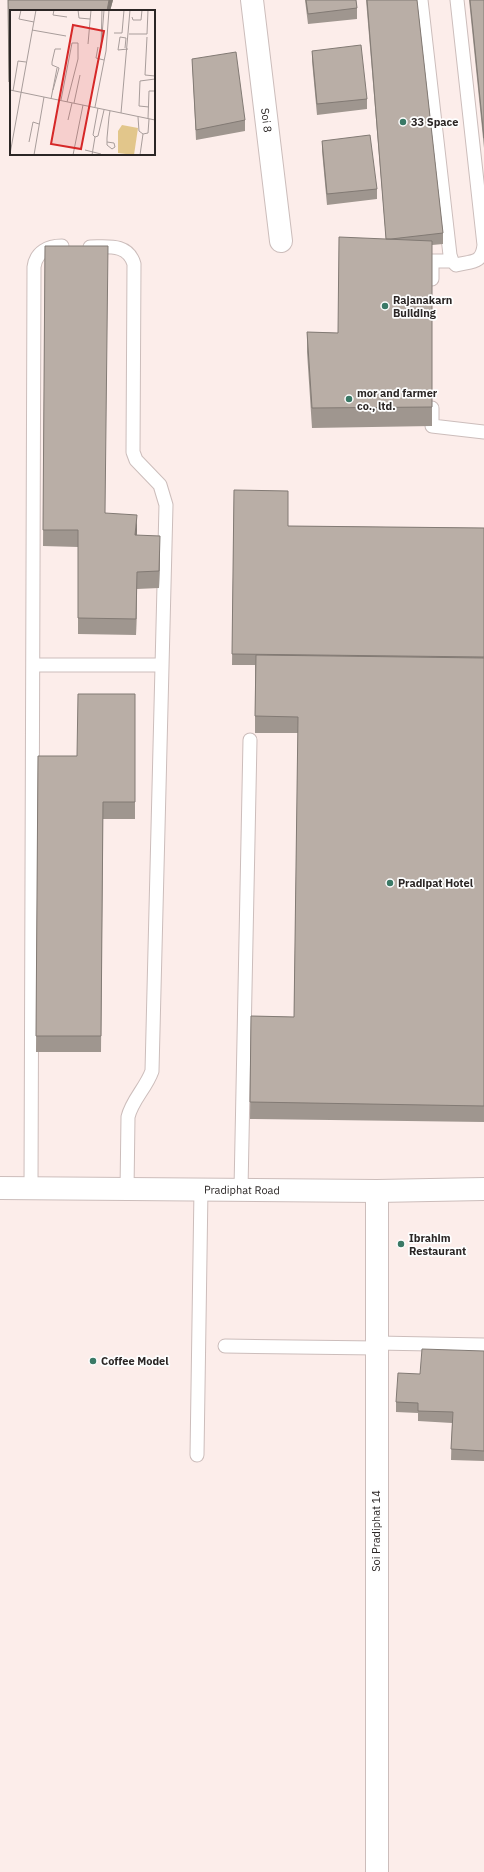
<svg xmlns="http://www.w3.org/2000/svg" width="484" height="1872" viewBox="0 0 484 1872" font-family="'IBM Plex Sans',sans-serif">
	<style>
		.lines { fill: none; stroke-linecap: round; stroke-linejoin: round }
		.lane-casing { stroke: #ccbdbb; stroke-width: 15 }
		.street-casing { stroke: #ccbdbb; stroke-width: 24 }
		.secondary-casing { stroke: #ccbdbb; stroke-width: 24 }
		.lane { stroke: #fff; stroke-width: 13 }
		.street { stroke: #fff; stroke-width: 22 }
		.secondary { stroke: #fff; stroke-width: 22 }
		.wall { fill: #9f968f }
		.shaded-wall { fill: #827a74 }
		.building { fill: #b9aea6; stroke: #827a74 }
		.poi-dot { fill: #3a7966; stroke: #fefefe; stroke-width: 1.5 }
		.labels { text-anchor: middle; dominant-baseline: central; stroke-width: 3.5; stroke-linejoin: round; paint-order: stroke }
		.street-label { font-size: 11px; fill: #2b2625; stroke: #fefefe }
		.poi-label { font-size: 11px; font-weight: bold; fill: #2b2625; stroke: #fefefe; text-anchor: start }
		.inset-road { fill: none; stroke: #a89d9b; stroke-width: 1 }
		.view { fill: #d62828; fill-opacity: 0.15; stroke: #d62828; stroke-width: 2 }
		.inset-edge { fill: none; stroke: #2b2625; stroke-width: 2 }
	</style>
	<rect width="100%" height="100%" fill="#fcedea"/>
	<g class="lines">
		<defs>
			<path id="lane" d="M421 0 450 255 452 261 456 265C472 261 482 264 484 245L457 0
				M90 247C107 247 128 243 134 264L133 452 136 460 160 485 166 505 152 1071C146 1088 132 1100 128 1117L127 1190
				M432 279V261H452
				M432 408V426L484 432
				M33 665H161
				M31 1189 34 267C36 252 48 246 62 246
				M241 1189 250 740
				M377 1343 484 1345
				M225 1346 377 1348
				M197 1455 201 1189"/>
			<g id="street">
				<path id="s1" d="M252 0 281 241"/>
				<path d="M377 1191V1872"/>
			</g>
			<g id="secondary">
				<path id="s2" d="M0 1188 377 1191 484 1189"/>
			</g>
		</defs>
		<use href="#lane" class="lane-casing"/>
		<use href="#street" class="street-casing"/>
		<use href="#secondary" class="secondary-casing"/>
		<use href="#lane" class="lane"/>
		<use href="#street" class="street"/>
		<use href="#secondary" class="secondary"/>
	</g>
	<path class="wall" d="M8 0H113L110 11H11V96H9Z
		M305 0H356L357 8V19L308 24Z
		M366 0H417L443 233V244L432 245V426L312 428 307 352V332L338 333 386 239Z
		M469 0H484V148Z
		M312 51 367 99V109L317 115 312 61Z
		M192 59 245 120V131L196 140Z
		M322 141 377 189V199L327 205 322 151Z
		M45 246 105 513 137 531V535L160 552 159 588 137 589 136 635 78 634V547L43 546Z
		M234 490 288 526 484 528V1122L250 1119 251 1016 294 1017 298 733H255V665H232Z
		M135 694V819H103L101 1052H36L38 756H77Z
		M484 1351V1461L451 1460 452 1423 418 1421V1413L396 1412V1402L420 1374Z"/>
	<path class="shaded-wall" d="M109 0H113L110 11H107Z
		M137 515V531L135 551V535Z
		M160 536V552L159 588V571Z
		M137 572V589L136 635V619Z"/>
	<path class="building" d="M8 0H109L107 11H11V82H9Z
		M306 0H356L357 8 308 14Z
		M367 0H417L443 233 391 239H386Z
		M470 0H484V138Z
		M361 45 367 99 317 104 312 51Z
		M236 52 245 120 196 130 192 59Z
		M370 135 377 189 327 194 322 141Z
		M339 237 432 241V407L312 408 307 332 338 333Z
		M45 246H108L105 513 137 515 135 535 160 536 159 571 137 572 136 619 78 618V530H43Z
		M234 490 288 491V526L484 528V657L232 654Z
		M256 655 484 658V1106L250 1102 251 1016 294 1017 298 717 255 716Z
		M78 694H135V802H103L101 1036H36L38 756H77Z
		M422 1349 484 1351V1451L451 1449 453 1412 418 1411V1403L396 1402 398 1373 420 1374Z"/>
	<g class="poi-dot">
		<circle cx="403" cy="122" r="4"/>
		<circle cx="385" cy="306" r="4"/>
		<circle cx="349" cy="399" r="4"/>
		<circle cx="390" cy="883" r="4"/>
		<circle cx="401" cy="1244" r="4"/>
		<circle cx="93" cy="1361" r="4"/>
	</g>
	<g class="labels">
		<g class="street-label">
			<text stroke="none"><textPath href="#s1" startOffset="121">Soi 8</textPath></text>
			<text stroke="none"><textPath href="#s2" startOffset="242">Pradiphat Road</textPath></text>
			<text transform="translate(376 1531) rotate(-90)">Soi Pradiphat 14</text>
		</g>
		<g class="poi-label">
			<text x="411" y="122">33 Space</text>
			<text x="393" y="300">Rajanakarn<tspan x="393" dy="13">Building</tspan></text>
			<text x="357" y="393">mor and farmer<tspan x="357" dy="13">co., ltd.</tspan></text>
			<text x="398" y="883">Pradipat Hotel</text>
			<text x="409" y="1238">Ibrahim<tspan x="409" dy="13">Restaurant</tspan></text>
			<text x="101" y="1361">Coffee Model</text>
		</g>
	</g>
	<g transform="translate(10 10)">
		<rect width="145" height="145" fill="#fcedea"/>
		<path d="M112 115 128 118 124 145 108 143V121Z" fill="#e2c68b"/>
		<path class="inset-road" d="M11 0 9 9 24 12M44 0 43 5 57 7M68 0 69 8 80 9M122 7 123 10H131L132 0M22 20 56 26M104 23H112L114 0M119 24H137L138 0M137 27 135 65 145 66M78 34 81 0M88 37 86 48 94 50M91 38 92 0M91 38 94 0M115 38 116 28 110 27 108 40 118 39M0 80 145 110M43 80 49 58 42 55V52L45 39H51M3 81 8 51 16 52M41 89 47 58M51 90 62 33H68V49L57 92M64 93 70 65M85 97 96 41 99 0M139 97 129 96 130 71 145 69M111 103 120 0M128 107 129 121 133 124 138 123 139 109M138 109 139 81H145M58 110 62 93M85 127 83 125 88 98M85 127 88 126 94 100M19 132 23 112 29 114M97 132 104 133 105 137 102 139 97 135V128L99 107 100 101M75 140 91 144M0 144 26 0M24 145 34 87M63 145 73 95M82 145 85 127M130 145 133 124"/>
		<path class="view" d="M63 15 94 21 71 139 41 134Z"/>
		<rect width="145" height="145" class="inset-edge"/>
	</g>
</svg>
